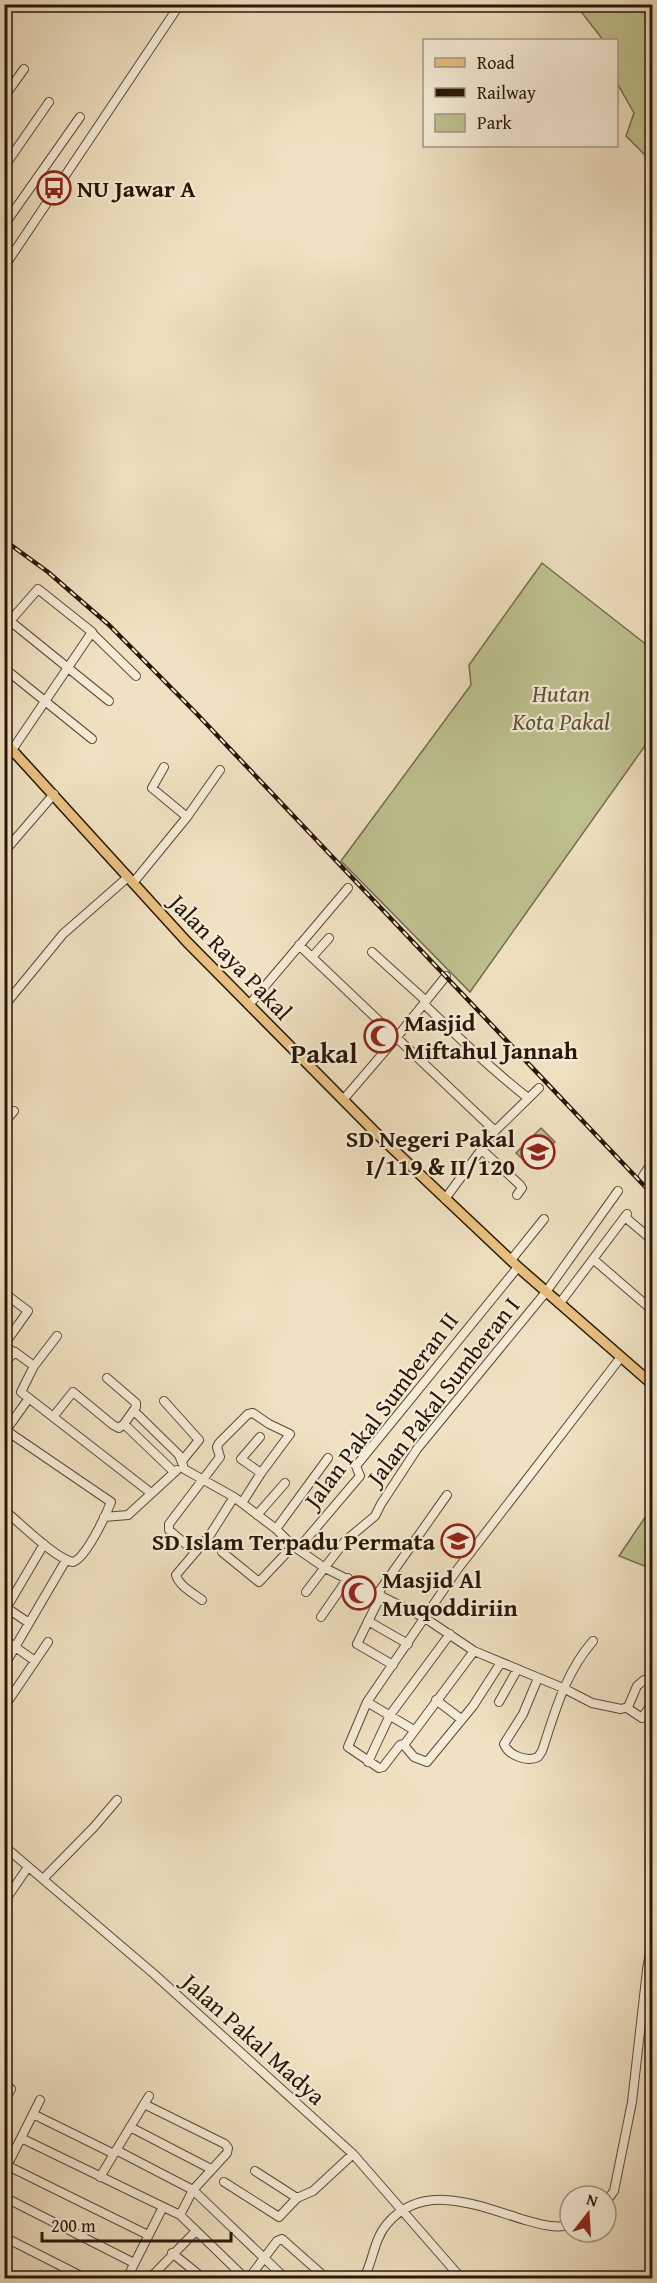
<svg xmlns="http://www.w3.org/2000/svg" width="657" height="2283" viewBox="0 0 657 2283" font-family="'Gentium Book Plus',serif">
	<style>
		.park { fill: #bec18f; stroke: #736c4c; stroke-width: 1.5 }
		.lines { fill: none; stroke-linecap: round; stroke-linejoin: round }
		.minor-casing { stroke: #5a4937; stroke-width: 10 }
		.major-casing { stroke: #281609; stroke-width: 12 }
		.minor { stroke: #f5ecd7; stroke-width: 8 }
		.major { stroke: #e8c080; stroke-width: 9 }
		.rail-casing { stroke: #281609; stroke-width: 4.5 }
		.rail { stroke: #f5ecd7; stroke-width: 2; stroke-dasharray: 7; stroke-linecap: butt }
		.labels { text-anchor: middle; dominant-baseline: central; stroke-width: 4.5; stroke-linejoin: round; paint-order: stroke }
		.poi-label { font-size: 24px; font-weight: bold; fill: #281609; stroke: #f5ecd7; text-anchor: start }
		.park-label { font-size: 24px; font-style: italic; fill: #5c5238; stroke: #f5ecd7 }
		.street-label { font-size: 24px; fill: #281609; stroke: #f5ecd7 }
		.quarter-label { font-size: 27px; font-weight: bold; fill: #281609; stroke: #f5ecd7 }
	</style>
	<rect width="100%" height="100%" fill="#efe1c1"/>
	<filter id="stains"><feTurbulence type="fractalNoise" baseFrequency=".00333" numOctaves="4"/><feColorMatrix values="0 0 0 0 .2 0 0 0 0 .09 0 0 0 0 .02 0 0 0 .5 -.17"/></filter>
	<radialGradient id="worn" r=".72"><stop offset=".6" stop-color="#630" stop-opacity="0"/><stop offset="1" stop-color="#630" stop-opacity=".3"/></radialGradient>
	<path class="park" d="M576 5H652V162L626 136 634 113 617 83 616 40H603Z
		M542 563 652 649V736L470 992 341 861 471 685 469 665Z
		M541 1128 555 1142 530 1166 516 1153Z
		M652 1507V1569L619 1556Z"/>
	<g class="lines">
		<defs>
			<path id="minor" d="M4 54 6 55
				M4 97 24 69
				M4 167 49 102
				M4 225 80 117
				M4 267 180 4
				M10 621 109 701
				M4 624 10 621 38 589 92 632 12 750
				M92 633 136 676
				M4 668 92 739
				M187 817 220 770
				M4 852 54 794
				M133 883 187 817 152 788 164 767
				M299 945 495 1131
				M372 952 426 1001
				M312 957 329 938
				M424 1004C458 1037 491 1069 528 1098
				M249 1005 348 888
				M4 1006 63 934 128 877
				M343 1100 397 1037 446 976
				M4 1123 14 1111
				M481 1149 520 1185 522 1188 517 1195
				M652 1162 643 1176 652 1187
				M445 1199 495 1131 539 1088
				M625 1217 652 1240
				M593 1259 652 1310
				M511 1260 544 1219
				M4 1293 28 1311 6 1342V1346L13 1352
				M560 1303 627 1214
				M57 1336 34 1366 21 1392 151 1493
				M4 1363 15 1352 34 1366
				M107 1378 136 1403V1407L124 1424
				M164 1401 199 1440 182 1461
				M134 1411 179 1455 183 1465
				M53 1417 73 1392 113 1425 119 1428 124 1424 174 1472
				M4 1429 111 1502C106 1515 86 1558 73 1562 56 1559 20 1523 4 1510
				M4 1433 29 1398
				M260 1437 241 1459 261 1473
				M184 1469 234 1497 276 1529 293 1546 325 1568 425 1618 474 1651 563 1688 592 1703 621 1709 628 1707 637 1686 644 1680 652 1681
				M257 1515 285 1483
				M104 1517 128 1515 177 1470
				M276 1529 328 1458
				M298 1549 360 1476 356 1466 518 1267
				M195 1552 169 1530V1524L220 1457 217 1447 219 1443 248 1414 253 1413 269 1424 290 1434 261 1473 242 1503
				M222 1552 259 1582 293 1546
				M4 1555H5
				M306 1592 345 1541 375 1516 381 1504 417 1449 546 1292 618 1191
				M378 1593 447 1495
				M381 1595 357 1644 393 1665
				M202 1600C193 1593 179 1586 176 1575L210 1535 234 1497
				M4 1606 29 1623
				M7 1607 44 1544
				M321 1617 348 1578
				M368 1621 408 1644
				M4 1639 35 1661
				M500 1664 473 1706 427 1762 414 1757 403 1744 400 1745 383 1767 379 1768 348 1747 367 1702 457 1570 621 1357
				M4 1666 66 1560
				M538 1678 523 1714 504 1744C509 1756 527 1762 538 1757L542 1751C555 1712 565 1673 593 1641
				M436 1700 461 1719
				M367 1702 414 1730
				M499 1702 517 1670
				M4 1707 48 1642
				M627 1708 642 1718 652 1703
				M404 1745 474 1651
				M368 1762 390 1715 450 1634
				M4 1846 154 1974 353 2154 461 2278
				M43 1879 94 1827 117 1800
				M4 1902 28 1867
				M4 2102 11 2089
				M144 2104 225 2144 228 2148 227 2153 193 2190 180 2215
				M33 2114 114 2154
				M130 2127 211 2169
				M21 2138 180 2215 245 2278
				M116 2150 193 2190 285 2278
				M8 2166 148 2235
				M255 2171 297 2198
				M4 2172 40 2100
				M100 2177 149 2096
				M224 2182 279 2217 297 2198 313 2191 353 2154
				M4 2197 134 2263
				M606 2202 614 2191 632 2102 647 1970 652 1939
				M4 2237 85 2278
				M172 2253 203 2278
				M4 2277 7 2278
				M127 2278 163 2207
				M150 2278 195 2232
				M249 2278 277 2241 282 2239 326 2278
				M364 2278C373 2261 374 2239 387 2224 424 2180 481 2207 525 2220 539 2224 555 2229 570 2225"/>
			<path id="major" d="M4 741 187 942 374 1131 518 1267 652 1384"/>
		</defs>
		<use href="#minor" class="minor-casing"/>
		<use href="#major" class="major-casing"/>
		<use href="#minor" class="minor"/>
		<use href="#major" class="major"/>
		<defs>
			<path id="rail" d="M4 540 48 572 109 625 196 713 652 1194"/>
		</defs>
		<use href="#rail" class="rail-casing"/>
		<use href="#rail" class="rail"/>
	</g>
	<defs>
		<symbol id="bus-ring" viewBox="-11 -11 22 22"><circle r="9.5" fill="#f5ecd7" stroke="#8f2418" stroke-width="1.5"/><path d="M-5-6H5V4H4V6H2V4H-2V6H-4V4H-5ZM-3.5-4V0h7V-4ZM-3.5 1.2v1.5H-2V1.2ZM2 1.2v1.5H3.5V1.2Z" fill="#8f2418"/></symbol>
		<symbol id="mosque-ring" viewBox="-11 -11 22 22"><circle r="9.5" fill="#f5ecd7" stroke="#8f2418" stroke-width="1.5"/><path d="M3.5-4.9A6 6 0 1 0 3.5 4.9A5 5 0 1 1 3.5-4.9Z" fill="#8f2418"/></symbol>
		<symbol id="school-ring" viewBox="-11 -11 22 22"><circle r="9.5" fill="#f5ecd7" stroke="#8f2418" stroke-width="1.5"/><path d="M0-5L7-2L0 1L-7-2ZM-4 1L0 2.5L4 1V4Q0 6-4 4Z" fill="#8f2418"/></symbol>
	</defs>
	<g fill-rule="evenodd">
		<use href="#bus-ring" x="35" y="169" width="38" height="38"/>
		<use href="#mosque-ring" x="362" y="1017" width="38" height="38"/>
		<use href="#school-ring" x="519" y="1133" width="38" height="38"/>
		<use href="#school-ring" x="439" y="1522" width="38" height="38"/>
		<use href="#mosque-ring" x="340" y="1574" width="38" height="38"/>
	</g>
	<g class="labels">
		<g class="poi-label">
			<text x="77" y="188">NU Jawar A</text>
			<text x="404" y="1022">Masjid<tspan x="404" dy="28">Miftahul Jannah</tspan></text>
			<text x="515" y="1138" text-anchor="end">SD Negeri Pakal<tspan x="515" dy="28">I/119 &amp; II/120</tspan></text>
			<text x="435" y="1541" text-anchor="end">SD Islam Terpadu Permata</text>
			<text x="382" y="1579">Masjid Al<tspan x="382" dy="28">Muqoddiriin</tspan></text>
		</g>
		<g class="park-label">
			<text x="561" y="693">Hutan<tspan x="561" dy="28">Kota Pakal</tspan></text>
		</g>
		<g class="street-label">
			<text transform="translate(231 957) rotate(46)">Jalan Raya Pakal</text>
			<text transform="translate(443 1391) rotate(-52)">Jalan Pakal Sumberan I</text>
			<text transform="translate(381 1410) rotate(-53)">Jalan Pakal Sumberan II</text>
			<text transform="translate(254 2039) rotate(42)">Jalan Pakal Madya</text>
		</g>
		<g class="quarter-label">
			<text x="324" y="1053">Pakal</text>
		</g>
	</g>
	<rect width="657" height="2283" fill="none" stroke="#efe1c1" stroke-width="24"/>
	<rect x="6" y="6" width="645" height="2271" fill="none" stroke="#281609" stroke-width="3"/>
	<rect x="12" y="12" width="633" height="2259" fill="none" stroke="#281609" stroke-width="1.5"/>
	<rect x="423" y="39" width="195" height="108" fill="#f5ecd7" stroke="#a39685" stroke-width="1.5"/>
	<rect x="435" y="58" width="30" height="9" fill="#e8c080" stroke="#a39685" stroke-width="1.5"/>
	<text x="477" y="69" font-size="18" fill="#281609">Road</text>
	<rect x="435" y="88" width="30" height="9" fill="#281609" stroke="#a39685" stroke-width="1.5"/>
	<text x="477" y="99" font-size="18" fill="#281609">Railway</text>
	<rect x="435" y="114" width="30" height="18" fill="#bec18f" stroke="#a39685" stroke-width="1.5"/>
	<text x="477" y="129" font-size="18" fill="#281609">Park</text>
	<g transform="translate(588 2214) rotate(17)"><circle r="28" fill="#f5ecd7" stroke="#a39685" stroke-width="1.5"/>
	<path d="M0-4.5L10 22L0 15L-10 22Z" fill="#8f2418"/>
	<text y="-9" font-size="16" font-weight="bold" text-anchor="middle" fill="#281609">N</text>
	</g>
	<path d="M42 2232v9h189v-9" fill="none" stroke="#281609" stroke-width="3"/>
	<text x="51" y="2232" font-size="18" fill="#281609" stroke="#f5ecd7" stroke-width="4.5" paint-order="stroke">200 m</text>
	<rect width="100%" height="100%" filter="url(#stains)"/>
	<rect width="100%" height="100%" fill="url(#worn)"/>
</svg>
